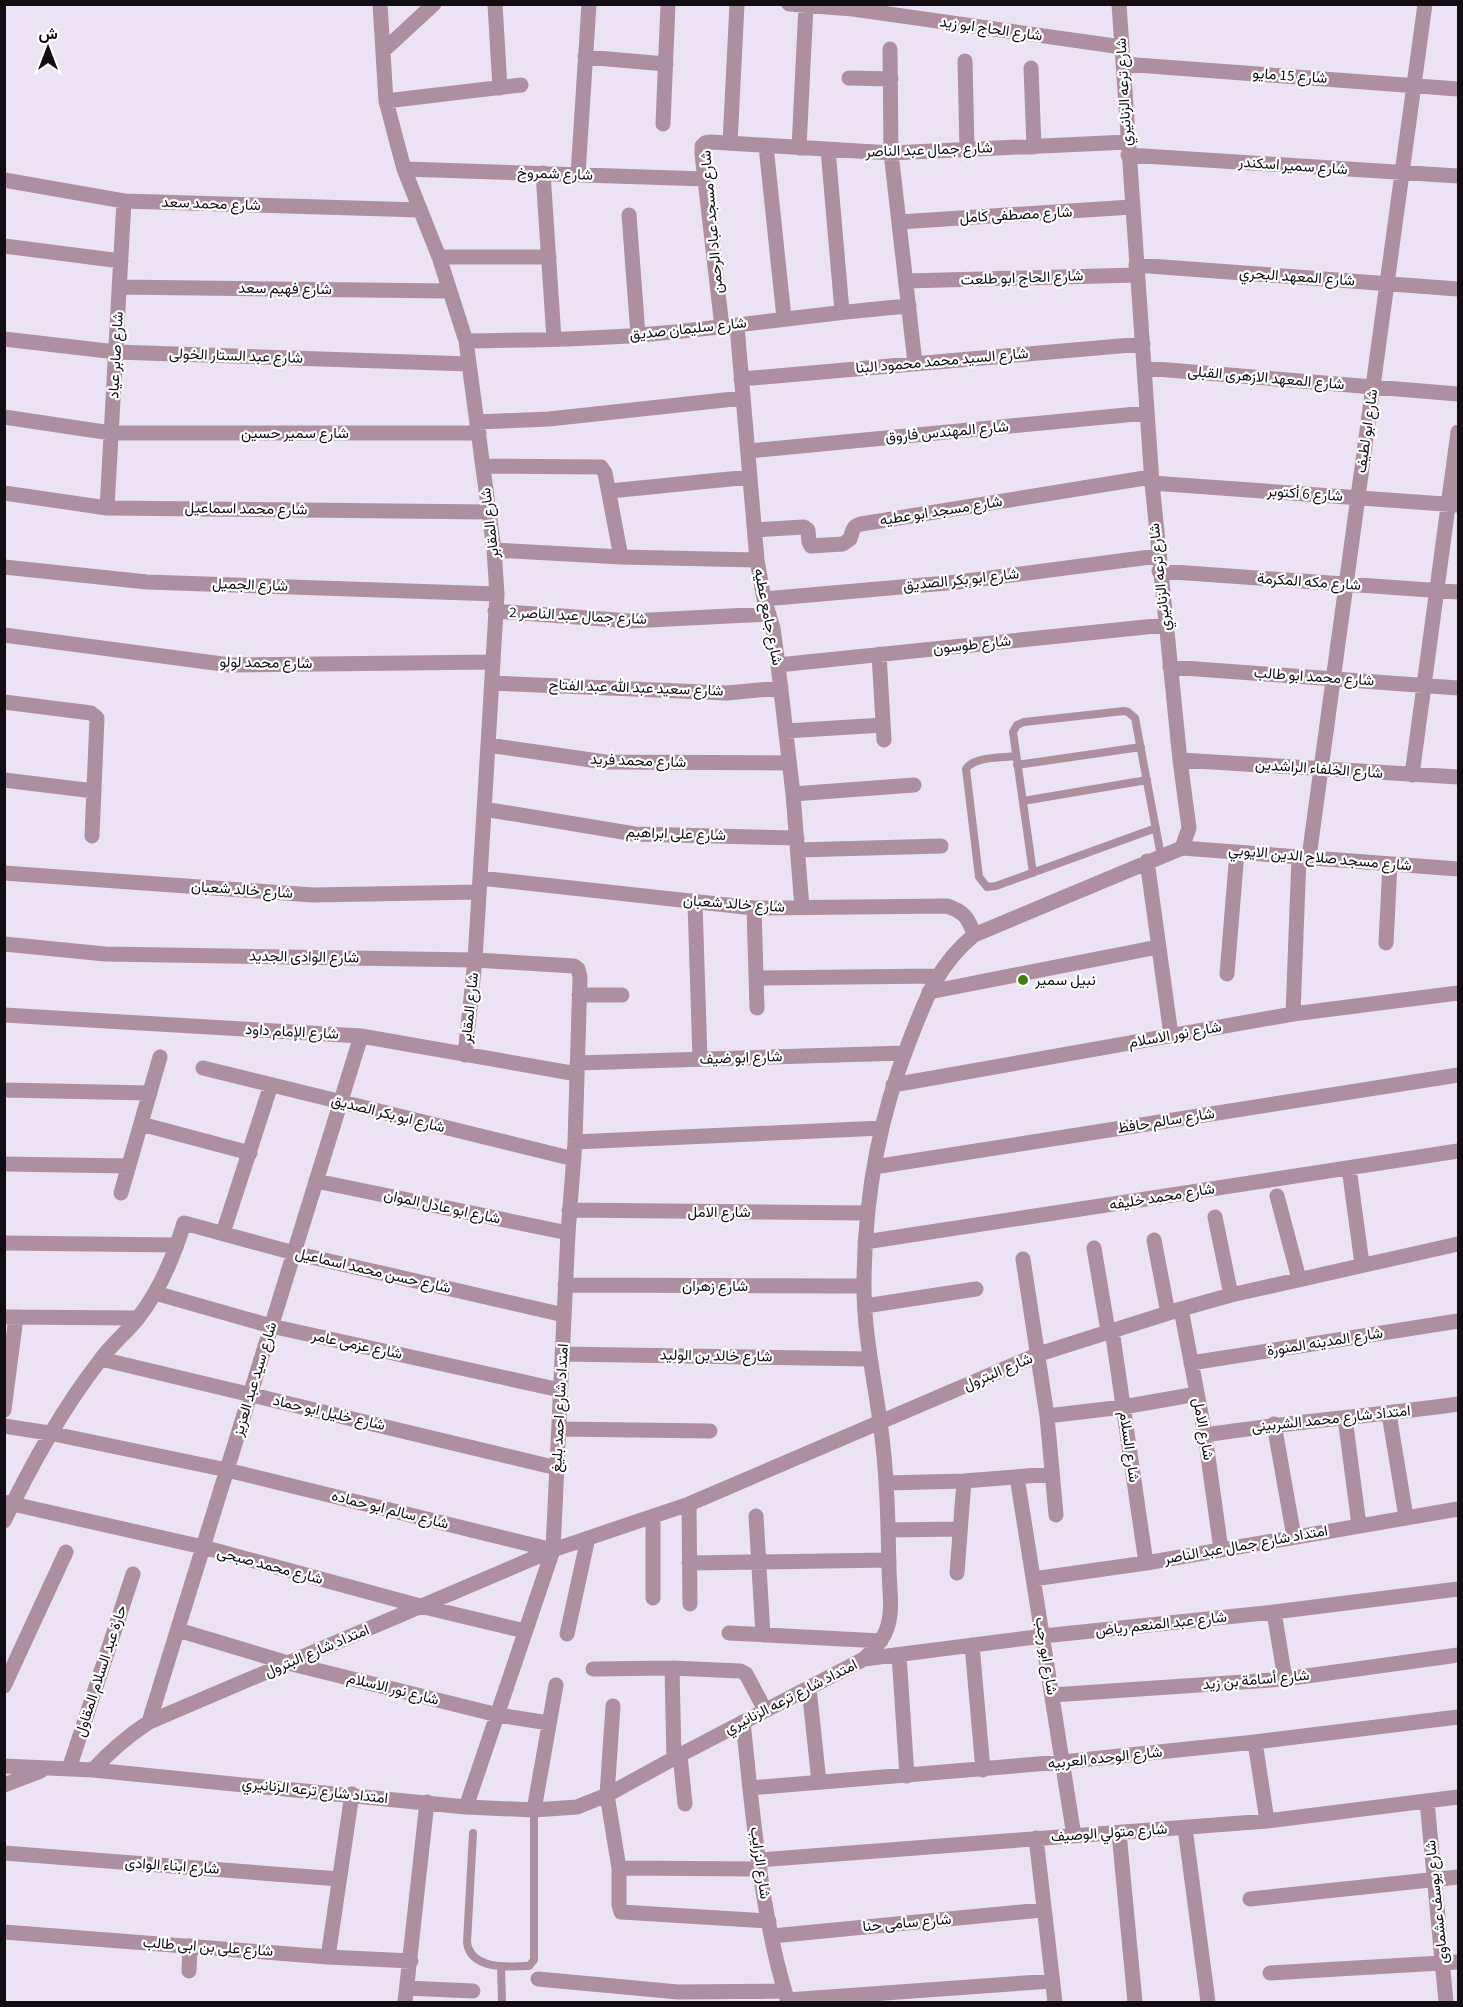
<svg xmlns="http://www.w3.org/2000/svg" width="1463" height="2007" viewBox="0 0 1463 2007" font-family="'Source Sans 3',Vazirmatn,sans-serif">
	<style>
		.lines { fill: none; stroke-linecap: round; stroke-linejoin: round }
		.service { stroke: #ad8fa0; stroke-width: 8 }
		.minor { stroke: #ad8fa0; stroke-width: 15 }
		.poi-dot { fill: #437c13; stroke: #fff; stroke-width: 2 }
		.labels { text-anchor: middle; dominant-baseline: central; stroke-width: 4.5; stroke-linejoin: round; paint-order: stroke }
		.street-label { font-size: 15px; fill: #100e13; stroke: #fff }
		.poi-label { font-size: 15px; fill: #100e13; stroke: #fff; text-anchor: start }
	</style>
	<rect width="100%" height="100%" fill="#ebe3f3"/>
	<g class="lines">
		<path class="service" d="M1016 756C1002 758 974 756 966 769L979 877 987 887 996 886 1156 828
			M1017 765 1141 747
			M1023 801 1147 780
			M1033 873 1013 732 1017 725 1024 722 1124 711 1128 712 1135 718 1161 856
			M473 1833 467 1942C470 1970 509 1967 529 1966L534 1960V1810
			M501 1966 502 2002"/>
		<path class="minor" d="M380 4 386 101 404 169 439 257 466 341 494 550 497 594 488 745 475 960 465 1055
			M495 4 500 88
			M789 4 853 9 1122 47
			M890 49 891 153 915 363
			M383 51 434 4
			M585 57 666 64
			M965 61 967 149
			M1123 64 1458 89
			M1031 68 1034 147
			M849 78 891 79
			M386 101 521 85
			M663 124 668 4
			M730 143 737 4
			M766 146 784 318
			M799 148 806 5
			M828 150 842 311
			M1128 155 1458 176
			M404 169 705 179
			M543 173 554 339
			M578 174 589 4
			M4 180 124 201 420 210
			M629 215 638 335
			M899 222 1132 207
			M4 246 121 261
			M439 257H549
			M1136 265 1458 289
			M906 281 1137 275
			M119 287 450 291
			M737 326 757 560 764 599 773 628 778 665 793 794 802 908
			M722 327 702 154V146L705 143 711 142 891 153 1127 142
			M4 339 116 352 469 364
			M466 341C524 340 582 340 640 335 730 328 819 313 909 306
			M1144 368 1458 394
			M741 379 1143 344
			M4 417 111 433H479
			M477 422 549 419 743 398
			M748 451 1147 413
			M483 466 601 467 605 473 621 557
			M1152 483 1458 505
			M610 491 750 477
			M4 493 107 508 489 512
			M107 508 124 201
			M755 530 804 527 808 530 809 542 811 546 843 544 850 539C853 531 852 526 861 524L1151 477
			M494 550 621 557 757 560
			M4 567 147 582 497 594
			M1159 571 1458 592
			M764 599 958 582 1158 556
			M495 611 630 621 769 614
			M4 635 230 665 493 662
			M879 654 884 740
			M778 665 1165 625
			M1170 667 1458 688
			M492 683 727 693 781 688
			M4 702 91 713 97 718 92 836
			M786 731 883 725
			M488 745 605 762 789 763
			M1180 760 1458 777
			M1412 775 1458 432
			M4 780 94 791
			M793 794 914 785
			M484 809 635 834 797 838
			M1182 848 1458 869
			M798 850 941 846
			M1309 857 1425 4
			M1147 861 1171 1035
			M4 873 313 895 479 892
			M480 878 754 908 947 906C963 911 969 918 974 935
			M695 903 700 1059
			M754 908 757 1008
			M1386 943 1390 864
			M4 944 105 954 475 960 574 966 578 969 580 977 575 1142 568 1233 553 1550 466 1807
			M1227 974 1237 852
			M757 978 937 976
			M929 992 1158 947
			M579 995H622
			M1293 1014 1299 857
			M4 1015 361 1036 577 1074
			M577 1063 905 1053
			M203 1068 574 1159
			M893 1085 1293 1014 1458 993
			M4 1090 150 1093
			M141 1124 250 1153
			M575 1142 882 1128
			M4 1164 129 1166
			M874 1167 1458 1075
			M1349 1168 1362 1264
			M316 1181 568 1233
			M121 1193 160 1057
			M1277 1196 1299 1279
			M569 1210 868 1213
			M1215 1217 1231 1295
			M223 1233 271 1085
			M1154 1240 1168 1313
			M865 1242 1458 1151
			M4 1243 177 1245
			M1094 1248 1108 1331
			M1023 1259 1047 1416 1056 1515
			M565 1285 864 1286
			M155 1293 271 1326 560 1390
			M865 1306 976 1289
			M1181 1309 1205 1435 1221 1550
			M4 1317 138 1318
			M1112 1330 1146 1563
			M562 1354 869 1359
			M101 1359 557 1468
			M1191 1363 1458 1321
			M4 1410 16 1317
			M1389 1414 1406 1517
			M1047 1416 1123 1407 1197 1394
			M1345 1418 1359 1525
			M1274 1424 1294 1537
			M4 1426 49 1433 227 1470 553 1550
			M559 1429 710 1431
			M1205 1435C1289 1422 1374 1416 1458 1404
			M1017 1477 1074 1836
			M887 1483 964 1481 1052 1474
			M4 1502 203 1547 420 1606 525 1631
			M689 1504 690 1604
			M756 1516 763 1635
			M4 1521C32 1464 62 1409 101 1359 112 1344 127 1332 138 1318 160 1290 174 1256 184 1223L294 1253 564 1315
			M888 1530 960 1529
			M689 1563 889 1560
			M957 1573 964 1481
			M1033 1579 1146 1563 1458 1509
			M653 1598V1516
			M1274 1612 1285 1679
			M178 1630 288 1663 498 1715 549 1723
			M729 1633 881 1641
			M567 1634 588 1538
			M972 1645 983 1770
			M899 1655 907 1776
			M864 1659 1043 1636 1274 1612 1458 1589
			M672 1668 674 1758
			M593 1669 672 1668 740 1671 746 1674 765 1710
			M4 1686 66 1552
			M809 1688 819 1782
			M1052 1695 1285 1679 1458 1655
			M613 1706 607 1795 619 1868V1905L621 1912 769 1921
			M149 1722 361 1036
			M743 1722C753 1815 760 1912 788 2002
			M1255 1742 1267 1821
			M680 1755 685 1804
			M4 1766 93 1770 466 1807 534 1810 577 1807 607 1795 680 1755 864 1659C872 1650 882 1642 886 1631 894 1612 889 1587 889 1568 888 1519 887 1470 880 1422 874 1377 864 1333 864 1287 864 1203 878 1120 909 1042 926 998 937 966 974 935L1182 848 1189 828 1180 760 1152 483 1119 4
			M69 1769 133 1574
			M93 1770C110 1751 128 1736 149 1722L553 1550 689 1504 1039 1354 1181 1309 1231 1295 1458 1244
			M4 1785 41 1771
			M750 1788 1062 1762 1255 1742 1458 1717
			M1427 1801 1446 2002
			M534 1810 556 1685
			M1185 1828 1208 2002
			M1119 1833 1135 2002
			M1036 1838 1055 2002
			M4 1853 339 1879
			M759 1860 1267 1821 1458 1797
			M619 1868 760 1869
			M1250 1899 1458 1877
			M4 1932 328 1957 411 1961
			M772 1936 1042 1910
			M328 1957 352 1794
			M189 1971 190 1946
			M1270 1973 1458 1962
			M538 1979 678 1992 785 1991
			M407 1988 473 1991
			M787 2000 1052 1981
			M405 2002 427 1802"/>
	</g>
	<circle class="poi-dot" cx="1023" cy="980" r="6"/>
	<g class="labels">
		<g class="street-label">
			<text transform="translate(991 29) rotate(8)">شارع الحاج ابو زيد</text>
			<text transform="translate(1290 76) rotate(4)">شارع 15 مايو</text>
			<text transform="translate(1124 92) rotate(-93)">شارع ترعه الزنانيري</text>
			<text transform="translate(929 150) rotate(-2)">شارع جمال عبد الناصر</text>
			<text transform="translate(1293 166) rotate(4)">شارع سمير اسكندر</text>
			<text transform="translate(555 174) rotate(2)">شارع شمروخ</text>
			<text transform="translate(211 204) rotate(2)">شارع محمد سعد</text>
			<text transform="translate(1016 215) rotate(-3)">شارع مصطفى كامل</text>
			<text transform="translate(712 222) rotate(-95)">شارع مسجد عباد الرحمن</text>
			<text transform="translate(1297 277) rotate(4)">شارع المعهد البحري</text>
			<text transform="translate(1022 278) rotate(-2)">شارع الحاج ابو طلعت</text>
			<text transform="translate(285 289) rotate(1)">شارع فهيم سعد</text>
			<text transform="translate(688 329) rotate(-6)">شارع سليمان صديق</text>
			<text transform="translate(116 355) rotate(-87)">شارع صابر عياد</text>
			<text transform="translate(236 356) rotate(2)">شارع عبد الستار الخولى</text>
			<text transform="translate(942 361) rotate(-5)">شارع السيد محمد محمود البنا</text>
			<text transform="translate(1266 378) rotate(5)">شارع المعهد الازهرى القبلى</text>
			<text transform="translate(1367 431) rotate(-82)">شارع ابو لطيف</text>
			<text transform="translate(947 432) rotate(-5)">شارع المهندس فاروق</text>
			<text x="295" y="433">شارع سمير حسين</text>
			<text transform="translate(1305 494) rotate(4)">شارع 6 أكتوبر</text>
			<text transform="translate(246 509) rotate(1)">شارع محمد اسماعيل</text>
			<text transform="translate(941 511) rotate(-9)">شارع مسجد ابو عطيه</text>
			<text transform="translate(490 523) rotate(-97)">شارع المقابر</text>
			<text transform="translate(1160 577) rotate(-96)">شارع ترعه الزنانيري</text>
			<text transform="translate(961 580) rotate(-6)">شارع ابو بكر الصديق</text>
			<text transform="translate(1309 582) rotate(4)">شارع مكه المكرمة</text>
			<text transform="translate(250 585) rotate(2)">شارع الجميل</text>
			<text transform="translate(578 616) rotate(3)">شارع جمال عبد الناصر 2</text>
			<text transform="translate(768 617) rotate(79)">شارع جامع عطيه</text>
			<text transform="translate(972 645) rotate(-6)">شارع طوسون</text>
			<text transform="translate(266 663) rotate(1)">شارع محمد لولو</text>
			<text transform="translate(1314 677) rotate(4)">شارع محمد ابو طالب</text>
			<text transform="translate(636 688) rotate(2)">شارع سعيد عبد الله عبد الفتاح</text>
			<text transform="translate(638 761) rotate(2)">شارع محمد فريد</text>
			<text transform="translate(1319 769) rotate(4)">شارع الخلفاء الراشدين</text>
			<text transform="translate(676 834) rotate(2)">شارع على ابراهيم</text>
			<text transform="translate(1320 858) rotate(5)">شارع مسجد صلاح الدين الايوبي</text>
			<text transform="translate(242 890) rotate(4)">شارع خالد شعبان</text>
			<text transform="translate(734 904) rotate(4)">شارع خالد شعبان</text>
			<text transform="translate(304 957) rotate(1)">شارع الوادى الجديد</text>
			<text transform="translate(470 1008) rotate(-84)">شارع المقابر</text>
			<text transform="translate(292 1032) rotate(3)">شارع الإمام داود</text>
			<text transform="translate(1175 1035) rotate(-10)">شارع نور الاسلام</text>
			<text transform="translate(741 1058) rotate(-2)">شارع ابو ضيف</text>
			<text transform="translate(388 1114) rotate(14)">شارع ابو بكر الصديق</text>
			<text transform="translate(1166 1121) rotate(-9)">شارع سالم حافظ</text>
			<text transform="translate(1162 1197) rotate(-9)">شارع محمد خليفه</text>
			<text transform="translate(442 1207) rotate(12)">شارع ابو عادل الموان</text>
			<text x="719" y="1212">شارع الامل</text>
			<text transform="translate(373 1271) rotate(13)">شارع حسن محمد اسماعيل</text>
			<text x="715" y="1286">شارع زهران</text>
			<text transform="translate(1325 1342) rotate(-9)">شارع المدينه المنورة</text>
			<text transform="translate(357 1345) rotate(12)">شارع عزمى عامر</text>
			<text transform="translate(716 1356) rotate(1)">شارع خالد بن الوليد</text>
			<text transform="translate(998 1372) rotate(-23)">شارع البترول</text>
			<text transform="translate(255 1379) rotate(-73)">شارع سيد عبد العزيز</text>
			<text transform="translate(560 1408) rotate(-87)">امتداد شارع احمد بليغ</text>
			<text transform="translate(329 1413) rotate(13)">شارع خليل ابو حماد</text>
			<text transform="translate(1331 1419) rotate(-6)">امتداد شارع محمد الشربينى</text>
			<text transform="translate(1203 1429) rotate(80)">شارع الامل</text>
			<text transform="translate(1129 1447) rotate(82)">شارع السلام</text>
			<text transform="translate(390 1510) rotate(14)">شارع سالم ابو حماده</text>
			<text transform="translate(1246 1545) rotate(-10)">امتداد شارع جمال عبد الناصر</text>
			<text transform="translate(270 1566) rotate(15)">شارع محمد صبحى</text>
			<text transform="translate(1161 1624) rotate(-6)">شارع عبد المنعم رياض</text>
			<text transform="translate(317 1651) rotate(-23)">امتداد شارع البترول</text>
			<text transform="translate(1046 1656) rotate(81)">شارع ابو رجب</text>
			<text transform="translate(101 1671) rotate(-72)">حارة عبد السلام المقاول</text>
			<text transform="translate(1256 1680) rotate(-5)">شارع أسامة بن زيد</text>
			<text transform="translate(393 1689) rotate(14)">شارع نور الاسلام</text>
			<text transform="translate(791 1697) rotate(-27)">امتداد شارع ترعه الزنانيري</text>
			<text transform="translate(1105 1758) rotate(-6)">شارع الوحده العربيه</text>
			<text transform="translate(315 1791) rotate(6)">امتداد شارع ترعه الزنانيري</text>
			<text transform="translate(1109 1833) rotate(-4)">شارع متولي الوصيف</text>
			<text transform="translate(760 1863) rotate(82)">شارع الزرايب</text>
			<text transform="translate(172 1866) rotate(4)">شارع ابناء الوادى</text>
			<text transform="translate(1437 1902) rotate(-96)">شارع يوسف عشماوى</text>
			<text transform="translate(907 1923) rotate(-5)">شارع سامى حنا</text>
			<text transform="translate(208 1947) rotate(4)">شارع على بن ابى طالب</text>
		</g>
		<g class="poi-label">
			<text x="1035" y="980">نبيل سمير</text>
		</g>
	</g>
	<rect width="1463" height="2007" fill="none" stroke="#100e13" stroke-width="12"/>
	<g transform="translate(48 48)" stroke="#ffffff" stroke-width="4.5" paint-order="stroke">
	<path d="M0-4.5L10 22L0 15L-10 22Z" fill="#100e13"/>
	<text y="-9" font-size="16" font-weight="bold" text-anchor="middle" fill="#100e13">ش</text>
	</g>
</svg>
